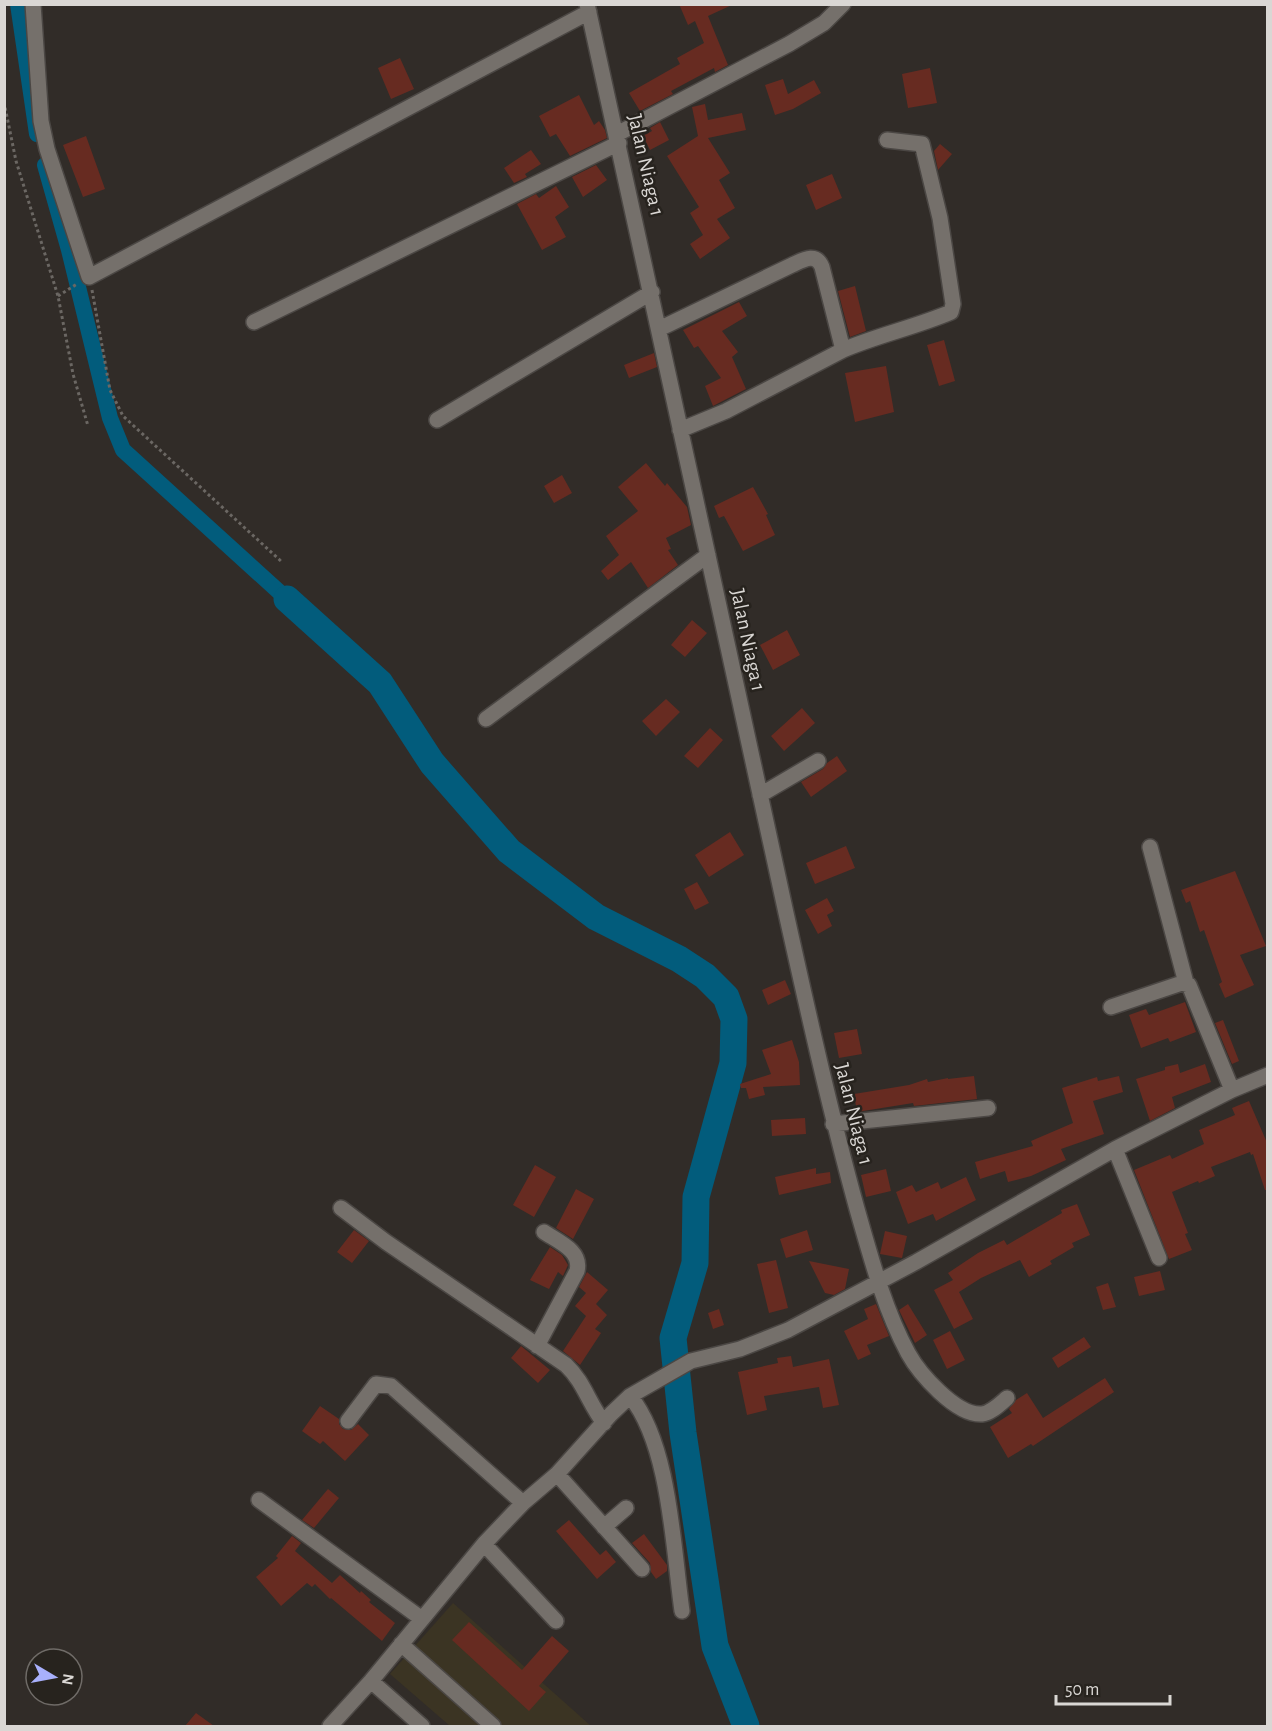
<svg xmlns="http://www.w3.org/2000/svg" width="1272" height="1731" viewBox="0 0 1272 1731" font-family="'Alegreya Sans',sans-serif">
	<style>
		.education { fill: #3b3423 }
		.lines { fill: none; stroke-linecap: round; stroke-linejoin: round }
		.canal { stroke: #025c7c; stroke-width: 16 }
		.river { stroke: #025c7c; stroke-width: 27 }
		.building { fill: #672b21 }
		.minor-casing { stroke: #4b4744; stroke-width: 18 }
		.path { stroke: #6b6763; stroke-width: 3; stroke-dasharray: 3 3; stroke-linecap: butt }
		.minor { stroke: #75706b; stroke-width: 15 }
		.labels { text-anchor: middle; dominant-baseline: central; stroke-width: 5; stroke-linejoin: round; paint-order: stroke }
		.street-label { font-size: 21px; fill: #dad7d4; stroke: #27231e }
	</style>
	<rect width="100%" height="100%" fill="#312c28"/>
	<path class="education" d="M453 1603 591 1726H450L390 1674Z"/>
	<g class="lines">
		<path class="canal" d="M18 4 37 134
			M45 165 69 250 110 418 123 450 287 599"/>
		<path class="river" d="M287 599 380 683 432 763 509 851 596 917 679 959 705 976 726 997 734 1019 733 1063 696 1197 695 1263 673 1338 683 1433 715 1646 746 1726"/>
	</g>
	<path class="building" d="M679 4H734L708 16 728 65 715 72 714 68 671 91 673 94 640 111 629 93 680 64 677 58 704 43 695 21 688 25Z
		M400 58 414 89 391 99 378 68Z
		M930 68 937 103 908 108 902 74Z
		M783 79 788 94 814 80 821 93 793 109 775 115 765 85Z
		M579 95 594 125 599 121 605 130 607 138 570 156 556 134 550 137 539 116Z
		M705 104 708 120 742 113 746 130 708 138 730 173 719 180 735 208 717 219 730 238 700 259 690 244 703 235 690 213 699 207 667 156 698 136 692 107Z
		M660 122 669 140 650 150 643 136 652 131 650 128Z
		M86 136 105 189 83 197 63 145Z
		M940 144 952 154 938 170 934 151Z
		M531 150 541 164 525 174 527 177 514 183 504 168Z
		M596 165 607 180 583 197 572 177Z
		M832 174 842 198 816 210 806 185Z
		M556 186 569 207 555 217 566 237 542 250 517 204 536 194 539 198Z
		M855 286 866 331 850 337 838 291Z
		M739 302 747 316 722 331 738 352 732 357 746 389 713 406 705 386 721 378 698 346 694 348 683 330Z
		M944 340 955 381 939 386 927 345Z
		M654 353 657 367 629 378 624 365Z
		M886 366 894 412 855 422 845 373Z
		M646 463 665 486 667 483 687 507 691 525 666 538 671 549 668 550 678 565 648 588 631 562 608 580 601 571 619 555 606 536 638 511 618 487Z
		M562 475 572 493 554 503 544 486Z
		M753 487 768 514 766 515 775 535 743 551 724 516 719 518 714 506Z
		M692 620 707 633 685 657 671 645Z
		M787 630 800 655 773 670 760 645Z
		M666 699 680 712 656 736 642 721Z
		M802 708 815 723 784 751 771 736Z
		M710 728 723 740 698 768 684 756Z
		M837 756 847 771 811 797 801 782 823 769 827 763Z
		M730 832 744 855 709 877 695 855Z
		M846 846 855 868 815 884 806 863Z
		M1235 871 1266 946 1240 955 1254 985 1225 998 1219 984 1222 982 1204 930 1200 932 1190 901 1186 903 1181 890Z
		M697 882 709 903 695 910 684 889Z
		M827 898 834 911 827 915 832 926 818 934 805 910Z
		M785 980 791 994 768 1005 762 990Z
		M1185 1002 1196 1032 1170 1042 1168 1038 1141 1048 1129 1015 1146 1009 1149 1015Z
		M1223 1020 1239 1061 1232 1064 1215 1023Z
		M857 1029 862 1054 839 1058 834 1033Z
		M792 1040 799 1062 800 1085 763 1087 765 1095 749 1099 746 1088H741L740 1084 771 1074 762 1050Z
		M1178 1064 1180 1073 1205 1064 1211 1082 1172 1097 1175 1108 1150 1121 1136 1079 1165 1070V1067Z
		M974 1076 977 1099 914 1106 913 1103 857 1112 854 1094 909 1085 927 1079 928 1082 948 1078V1079Z
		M1119 1076 1123 1092 1093 1101 1104 1134 1061 1149 1066 1160 1031 1176 1008 1182 1005 1171 980 1179 975 1162 1033 1146 1031 1141 1073 1123 1062 1088 1097 1077 1098 1081Z
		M1249 1101 1268 1145V1190H1265L1253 1154 1251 1155 1250 1152 1211 1167 1215 1176 1199 1183 1198 1181 1172 1192 1188 1233 1185 1234 1192 1250 1169 1259 1134 1170 1170 1155 1172 1159 1204 1144 1199 1130 1235 1115 1232 1108Z
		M805 1118 806 1134 772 1136 771 1120Z
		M535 1165 556 1177 534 1217 513 1205Z
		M816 1168V1174L830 1172 831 1183 779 1195 775 1177Z
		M886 1169 891 1191 866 1197 861 1175Z
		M966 1177 976 1200 936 1221 933 1214 908 1224 896 1192 912 1185 916 1192 938 1182 941 1189Z
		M576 1189 594 1199 573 1239 556 1228Z
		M1077 1204 1090 1235 1072 1243 1074 1247 1050 1261 1052 1264 1029 1277 1020 1260 981 1278 959 1292 973 1319 954 1329 934 1290 953 1280 948 1273 978 1253 1004 1240 1007 1245 1062 1213 1061 1210Z
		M354 1230 369 1241 352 1263 337 1252Z
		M807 1230 813 1250 786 1258 780 1239Z
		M885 1231 907 1236 902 1258 880 1254Z
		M550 1247 562 1255 568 1265 563 1276 558 1272 549 1289 530 1280Z
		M776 1260 788 1308 769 1313 757 1264Z
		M809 1261 849 1269 845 1289 834 1295 825 1293Z
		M1160 1271 1165 1290 1139 1296 1134 1277Z
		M587 1272 608 1290 596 1304 607 1315 595 1329 601 1333 580 1365 563 1351 586 1316 575 1306 586 1293 579 1287Z
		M1108 1283 1116 1307 1103 1310 1096 1287Z
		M876 1304 889 1336 867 1345 871 1354 858 1360 844 1331 868 1319 864 1309Z
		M908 1304 927 1335 915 1343 899 1310Z
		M719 1309 724 1325 713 1329 708 1313Z
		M950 1331 965 1360 947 1369 933 1340Z
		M1084 1337 1091 1347 1058 1368 1052 1358Z
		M521 1346 550 1370 538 1383 511 1358Z
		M791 1356 793 1367 829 1359 839 1405 823 1408 819 1387 764 1396 767 1410 747 1415 738 1372 778 1363 777 1358Z
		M1105 1378 1114 1392 1033 1446 1031 1444 1008 1458 990 1427 1012 1413 1009 1409 1016 1400 1027 1393 1043 1418Z
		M320 1406 339 1419V1424L343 1429 351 1430 358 1424 369 1435 345 1461 323 1441 320 1444 302 1431Z
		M328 1489 339 1498 314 1528 302 1520Z
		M569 1520 600 1555 606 1550 616 1562 597 1579 556 1531Z
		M644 1534 667 1565V1571L656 1579 651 1572 650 1563 632 1543Z
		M292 1536 301 1543 295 1551 332 1583 340 1575 360 1593 361 1591 371 1600 369 1602 395 1623 382 1641 331 1598 330 1599 315 1584 312 1587 307 1583 281 1606 256 1577 278 1558 276 1556Z
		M469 1622 522 1670 552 1636 569 1651 539 1686 546 1692 529 1711 452 1640Z
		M196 1713 214 1726H185Z"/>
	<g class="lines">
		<defs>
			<path id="minor" d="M33 4 41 121 47 149 89 277 589 12
				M587 4C656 307 718 610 786 913 808 1012 830 1111 857 1209 871 1258 884 1308 908 1353 919 1373 956 1416 982 1414 991 1413 1000 1404 1007 1398
				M617 134 789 44 824 23 843 4
				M254 322 619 143
				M659 329 792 265C803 260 816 252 822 267L843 350 726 411 680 430
				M843 350C878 335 916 327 951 312L953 304 940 218 922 144 887 140
				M437 420 652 292
				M486 719 708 555
				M760 795 818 761
				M1150 847 1186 983
				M1111 1007 1182 983 1189 985 1232 1090
				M833 1124 988 1108
				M1115 1149 1159 1258
				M341 1208 386 1242 566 1365C584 1382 589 1404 604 1423
				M537 1346 577 1271C582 1251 559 1242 544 1232
				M630 1396C670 1445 673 1548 682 1611
				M348 1421 376 1384 391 1386 523 1503
				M557 1474 642 1569
				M259 1500 422 1619
				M604 1527 626 1508
				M484 1544 556 1621
				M401 1644 493 1726
				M371 1681 422 1726
				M330 1726 371 1681 484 1544 523 1503 557 1474 611 1414 630 1396 691 1361 740 1349 788 1330 916 1262 1115 1149 1232 1090 1268 1075"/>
		</defs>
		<use href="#minor" class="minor-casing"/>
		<path class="path" d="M4 102 16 161 58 296 73 374 88 426
			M92 290 110 390 123 416 283 563
			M58 296 77 284"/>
		<use href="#minor" class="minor"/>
	</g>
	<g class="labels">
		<g class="street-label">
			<text transform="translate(646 165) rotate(77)">Jalan Niaga 1</text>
			<text transform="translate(748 640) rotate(78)">Jalan Niaga 1</text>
			<text transform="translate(854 1114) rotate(76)">Jalan Niaga 1</text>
		</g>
	</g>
	<rect width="1272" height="1731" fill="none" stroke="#dad7d4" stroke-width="12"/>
	<g transform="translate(54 1677) rotate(100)"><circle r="28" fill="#27231e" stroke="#6f6b67" stroke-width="1.5"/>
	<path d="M0-4.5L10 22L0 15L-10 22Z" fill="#a8b0fc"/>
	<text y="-9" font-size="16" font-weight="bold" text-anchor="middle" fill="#dad7d4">N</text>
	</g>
	<path d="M1056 1695v9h114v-9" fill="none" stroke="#dad7d4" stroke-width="3"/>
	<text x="1065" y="1695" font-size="18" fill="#dad7d4" stroke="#27231e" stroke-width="4.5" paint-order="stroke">50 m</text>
</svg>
